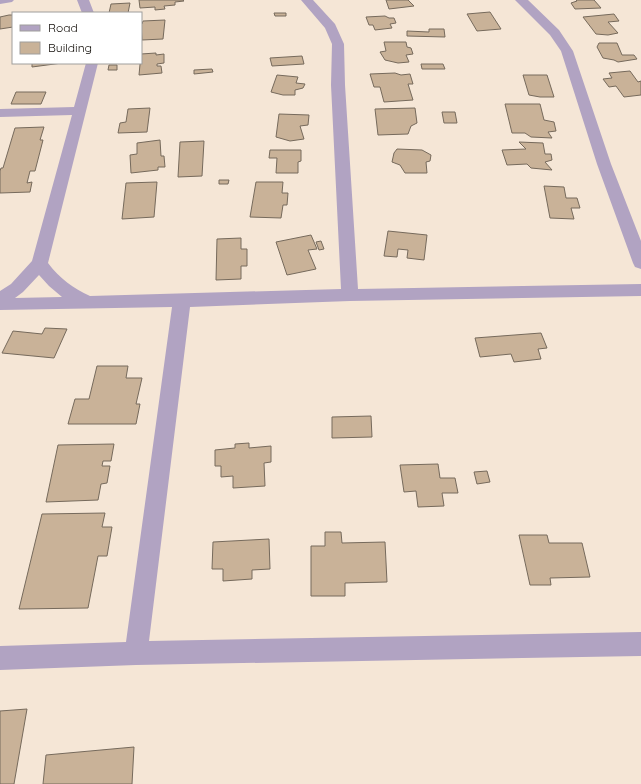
<svg xmlns="http://www.w3.org/2000/svg" width="641" height="784" viewBox="0 0 641 784" font-family="Quicksand,sans-serif">
	<style>
		.building { fill: #c9b298; stroke: #766a5c }
		.lines { fill: none; stroke-linecap: round; stroke-linejoin: round }
		.street { fill: #b1a3c2; fill-rule: evenodd }
	</style>
	<rect width="100%" height="100%" fill="#f5e6d6"/>
	<path class="building" d="M139 0H183L184 1 175 2V5L164 6 165 9 155 10V7L140 8Z
		M386 0H408L414 6 389 9Z
		M576 0H594L601 8 575 9 571 3 577 1Z
		M130 3 128 13H109L111 4Z
		M490 12 501 29 477 31 467 14Z
		M274 13H286V16H275Z
		M614 14 619 21 608 22 618 33 608 35 596 34 583 17Z
		M9 15H13V27L0 29V17Z
		M385 16 389 18H394L396 23 390 24 392 28 375 30 373 25H369L366 17Z
		M165 20 163 39 142 40 141 24H142L143 21Z
		M429 29H444L445 37 407 36V31L429 32Z
		M384 42H406L407 47 411 48 413 54 406 55 409 62 398 63 385 60 380 52 386 51Z
		M599 43H617L622 55H634L637 59 618 62 614 60 603 58 597 47Z
		M156 53V55L164 54V63L157 64V66H161L162 73 139 75 141 54Z
		M302 56 304 64 272 66 270 58Z
		M32 63H62L32 67Z
		M421 64H443L445 69H422Z
		M109 65H117V70H108Z
		M212 69 213 72 194 74V70Z
		M630 71 638 82 641 81V95L624 97 616 86 609 87 603 79 612 78 609 73Z
		M395 73 401 75 410 74 413 84H408L413 100 384 102 380 87H374L370 74Z
		M277 75 298 77 296 83 305 84 303 88 295 90V95H283L271 92Z
		M523 75H547L554 97H540L529 95Z
		M16 92H46L41 104H11Z
		M505 104H540L544 120 554 122 556 131 548 132 552 138 531 137 525 133H512Z
		M150 108 147 132 118 133 120 123 126 122 128 109Z
		M415 108 417 123 411 126 408 134 378 135 375 109Z
		M442 112H455L457 123H444Z
		M279 114 309 115 308 125 300 126 304 139 290 141 276 137Z
		M44 127 40 140H43L35 171H30L27 183 32 182 30 192 0 193V171L1 168H3L15 128Z
		M160 140 161 156H164L165 167H158V170L131 173 130 155 137 154V143Z
		M204 141 202 176 178 177 180 142Z
		M519 142 543 143 545 154H551L552 160 545 162 552 170 531 168 527 164 507 165 502 150 526 149Z
		M397 149 422 150 431 155 430 161 426 162 427 173H405L400 165 392 162 394 153Z
		M270 150H301V161L298 162V173H276L277 158H269Z
		M219 180H229L228 184H219Z
		M157 182 154 217 122 219 126 183Z
		M256 182H283L282 193H288L287 205H283L281 218 250 217Z
		M544 186 564 187 566 198H577L580 208H571L574 219 550 218Z
		M388 231 427 235 424 260 407 258 408 250 398 249 397 257 384 256Z
		M311 235 317 249 308 250 316 269 287 275 276 242Z
		M241 238V249H247V266H241V279L216 280 217 239Z
		M321 241 324 249 319 250 316 242Z
		M45 328 67 329 54 358 2 353 13 331 42 334Z
		M541 333 547 348 538 349 541 359 514 362 511 354 480 357 475 338Z
		M97 366H128L126 378H142L136 404H140L136 424H68L75 399H89Z
		M371 416 372 437 332 438V417Z
		M249 443V448L271 446V462L264 463 265 486 233 488V476L221 477V466H215V450L235 448V444Z
		M114 444 111 461H103L102 466H110L107 483 101 484 98 500 46 502 58 445Z
		M438 464 440 478H455L458 493H442L444 506 418 507 416 491 404 492 400 465Z
		M487 471 490 482 477 484 474 472Z
		M105 513 102 527H112L107 556H98L88 608 19 609 42 514Z
		M325 532H341L342 543 385 542 387 582 345 583V596H311V546H325Z
		M519 535H547L549 543H582L590 577 550 578 551 585H530Z
		M269 539 270 569 252 570V579L223 581V569H212L213 542Z
		M27 709 14 784H0V711Z
		M134 747 132 784H43L46 755Z"/>
	<g class="lines">
		<path class="street" d="M0 0H14L12 2 0 4Z
			M77 0H89L94 13H82Z
			M301 0H313L335 24 344 44 345 85 358 289 641 284V296L350 301 190 307 149 641 641 632V656L136 665 0 670V646L126 642 172 307 0 310V291L11 284 32 261 72 115 0 117V109L74 107 86 63H98L48 263C60 279 73 288 90 296L341 289 331 85 332 44 325 28ZM39 275 49 286 62 297 15 298 23 292Z
			M515 0H528L559 30 573 51 611 164 641 241V269L635 267 633 263 597 164 561 51 550 35Z"/>
	</g>
	<rect x="12" y="12" width="130" height="52" fill="#ffffff" stroke="#9f9e9c"/>
	<rect x="20" y="25" width="20" height="6" fill="#b1a3c2" stroke="#9f9e9c"/>
	<text x="48" y="32" font-size="12" fill="#100c07">Road</text>
	<rect x="20" y="42" width="20" height="12" fill="#c9b298" stroke="#9f9e9c"/>
	<text x="48" y="52" font-size="12" fill="#100c07">Building</text>
</svg>
